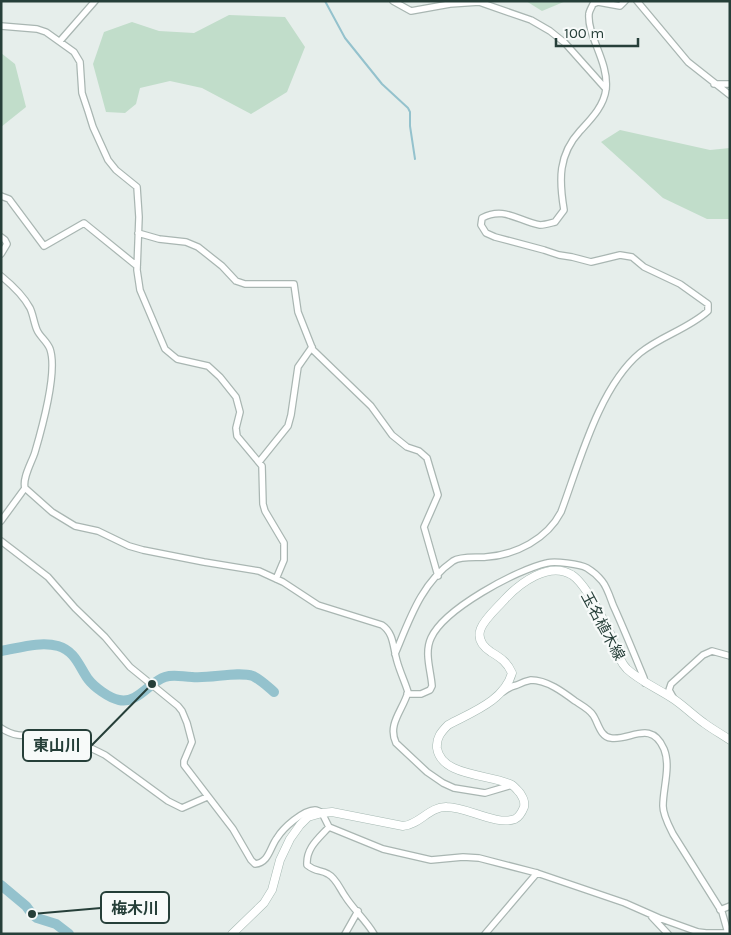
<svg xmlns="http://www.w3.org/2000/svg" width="731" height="935" viewBox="0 0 731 935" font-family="Karla,'Noto Sans JP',sans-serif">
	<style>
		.green { fill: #c1ddca }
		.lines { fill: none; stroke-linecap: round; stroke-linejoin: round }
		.stream { stroke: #94c2cd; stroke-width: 2 }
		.river { stroke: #94c2cd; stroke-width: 10 }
		.street-casing { stroke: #a9b6b2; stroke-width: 8 }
		.secondary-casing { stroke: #a6b9b3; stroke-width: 9 }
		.street { stroke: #fff; stroke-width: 5.5 }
		.secondary { stroke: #fff; stroke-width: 8 }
		.labels { text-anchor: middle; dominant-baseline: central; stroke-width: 4.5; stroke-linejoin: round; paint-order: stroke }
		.street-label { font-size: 15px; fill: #263f39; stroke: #f7faf9 }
		.leader { fill: none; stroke: #263f39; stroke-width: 2 }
		.callout-dot { fill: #263f39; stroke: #f7faf9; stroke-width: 2 }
		.callout { fill: #f7faf9; stroke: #263f39; stroke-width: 2 }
		.callout-label { font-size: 16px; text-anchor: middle; font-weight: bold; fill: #263f39 }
	</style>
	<rect width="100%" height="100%" fill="#e6eeeb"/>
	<path class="green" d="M526 1H566L542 11Z
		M229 15 285 17 305 47 287 92 251 114 202 88 170 81 140 88 136 104 125 113 106 112 93 64 104 32 132 22 159 31 194 33Z
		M1 53 15 64 26 107 1 127Z
		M620 130 710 150 730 148V219H707L663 198 601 142Z"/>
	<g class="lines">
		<path class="stream" d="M325 1 345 38 382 84 408 108 410 112V126L415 159"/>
		<path class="river" d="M1 651C19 648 40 641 58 646 75 651 79 666 88 679 94 687 109 698 119 700 138 704 149 682 165 677 174 674 183 677 192 677 210 679 237 671 253 676 261 680 267 686 274 692
			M1 885 26 906 32 914 37 918 56 924 69 934"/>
		<defs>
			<path id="street" d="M393 1 411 11 450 4 479 2 531 20 550 31 565 43 606 89
				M637 1 688 62 730 95
				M1 26 37 29 46 32 74 52 80 62 82 93 88 111 93 127 108 160 116 170 137 187 139 217 137 270 140 290 165 349 177 359 208 366 220 377 236 397 240 412 236 428 237 436 262 466 263 504 265 511 284 543V560L276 579
				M60 41 95 1
				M714 84H730
				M1 196 9 199 44 246 84 223 137 266
				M138 233 159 239 186 242 198 247 222 266 236 281 245 284H294L298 312 313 350 371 406 392 435 407 447 419 451 427 458 438 495 424 527 438 576
				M1 237 5 240 7 244 1 254
				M1 276C12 285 23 295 30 308 33 314 34 323 37 330 40 337 47 341 50 349 58 372 42 428 35 452 32 462 22 478 25 488L1 521
				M259 462 288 426 291 415 298 367 312 347
				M25 488 52 512 75 526 98 531 129 546 143 550 204 562 259 571 283 582 318 605 382 625C394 633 393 648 397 661 400 672 405 682 408 692 403 710 387 724 396 743L427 772 443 783 454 788 485 793 512 785
				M1 541 48 577 75 608 105 637 130 667 178 706 182 711 187 723 192 742 184 761V765L233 829 251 860 255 864C269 863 270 847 277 838 283 828 303 810 315 810 316 810 322 812 322 813L329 827 383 849 431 860 463 857 479 858 537 873 625 903 659 918 698 932 706 933H730
				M395 654C409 621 421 583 453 561 461 556 476 558 486 557 516 555 547 539 561 512 579 464 599 387 640 353 661 336 688 329 708 311V304L680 284 644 267 632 257 620 255 591 262 572 257 559 255 544 250 495 237 486 233 481 225 482 218C504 206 518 221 540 225 545 225 551 223 555 222L564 210C559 180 558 155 580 131 591 119 604 106 606 89 609 62 587 36 589 14 589 11 592 7 593 4L598 2 620 6 625 1
				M503 692C508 688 511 686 517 685 521 683 526 681 531 680 547 680 563 692 575 701 581 705 589 709 593 715 598 722 600 737 611 738 630 741 651 719 664 749 671 766 663 788 663 806 663 815 669 826 673 834L722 912 728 933
				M407 694H421L430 690 432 686C431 671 424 653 431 638 444 609 516 570 547 563 555 561 580 564 587 568 592 571 598 576 602 581 607 587 610 597 613 605 624 629 634 654 644 678L645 683
				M674 699 669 690 671 684 703 655 712 651 730 656
				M1 728C22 742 32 731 54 735 71 738 89 747 105 755L168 801 182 808 207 797
				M329 827C318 839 306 848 307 865 317 873 320 869 328 874 336 878 340 889 345 896 353 909 366 920 374 934
				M720 910 730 906
				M652 917 668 934
				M345 934 358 911
				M485 934 537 873"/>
			<path id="secondary" d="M232 934 264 903 272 890 280 860 290 839 300 825 308 817 322 813 332 812 403 826C419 825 430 806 447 807 467 807 496 826 515 819 519 817 522 812 524 807 525 801 523 798 520 793 518 791 515 787 512 785 492 774 441 777 437 748 436 738 441 732 448 725 472 712 504 701 512 673 507 662 501 658 491 652 464 634 491 615 505 599 520 583 549 561 572 575 586 584 603 619 611 635 616 647 618 660 627 669 641 682 659 689 675 700 685 707 694 716 704 723 712 729 721 734 730 740"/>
		</defs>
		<use href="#street" class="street-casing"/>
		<use href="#secondary" class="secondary-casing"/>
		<use href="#street" class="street"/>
		<use href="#secondary" class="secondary"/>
	</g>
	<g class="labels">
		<g class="street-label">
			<text transform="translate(603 626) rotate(62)">玉名植木線</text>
		</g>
	</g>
	<path class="leader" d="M152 684L91 746M32 914L101 908"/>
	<g class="callout-dot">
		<circle cx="152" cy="684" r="5"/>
		<circle cx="32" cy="914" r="5"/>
	</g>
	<g class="callout">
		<rect x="23" y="730" width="68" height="31" rx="5"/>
		<rect x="101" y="892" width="68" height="31" rx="5"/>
	</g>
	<g class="callout-label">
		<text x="57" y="751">東山川</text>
		<text x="135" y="914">梅木川</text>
	</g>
	<rect width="731" height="935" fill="none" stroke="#263f39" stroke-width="5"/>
	<path d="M556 38v8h82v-8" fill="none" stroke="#263f39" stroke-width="2.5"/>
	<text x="564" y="38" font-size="15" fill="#263f39" stroke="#f7faf9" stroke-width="4" paint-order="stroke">100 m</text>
</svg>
